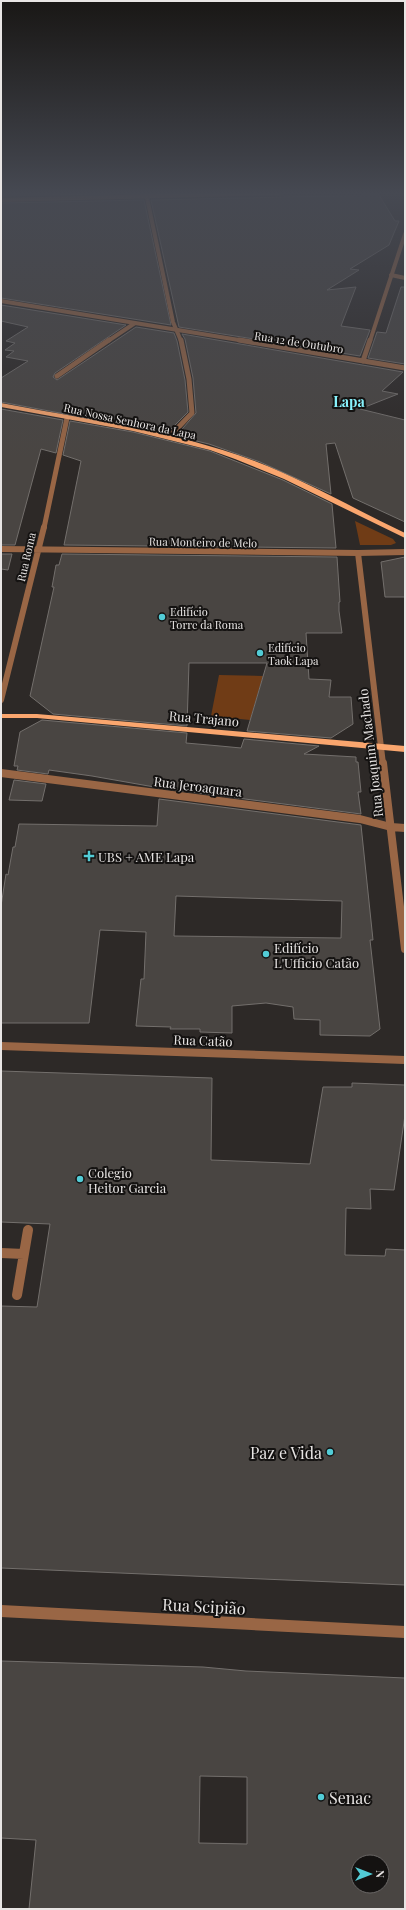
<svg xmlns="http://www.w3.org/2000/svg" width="406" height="1910" viewBox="0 0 406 1910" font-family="'Playfair Display',serif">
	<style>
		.green { fill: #703c16 }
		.building { fill: #494542; stroke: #736f6c; fill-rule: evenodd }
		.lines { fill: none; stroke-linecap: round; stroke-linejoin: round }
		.service-far1 { stroke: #996645; stroke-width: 4 }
		.service { stroke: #996645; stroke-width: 5 }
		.pedestrian { stroke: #996645; stroke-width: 8 }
		.minor-far5 { stroke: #996645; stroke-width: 4 }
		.minor-far4 { stroke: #996645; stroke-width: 5 }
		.minor-far3 { stroke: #996645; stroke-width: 6 }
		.minor-far2 { stroke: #996645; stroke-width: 8 }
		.minor-far1 { stroke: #996645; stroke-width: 10 }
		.minor { stroke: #996645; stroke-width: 12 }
		.tertiary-far2 { stroke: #996645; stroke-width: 4 }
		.tertiary-far1 { stroke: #996645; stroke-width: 5 }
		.tertiary { stroke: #996645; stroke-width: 6 }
		.primary { fill: #faa66e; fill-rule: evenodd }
		.poi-dot { fill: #52ccd6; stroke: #141211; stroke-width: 1.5 }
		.labels { text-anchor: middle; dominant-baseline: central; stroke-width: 4; stroke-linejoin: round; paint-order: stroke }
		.far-street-label { font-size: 11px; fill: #e8e5e4; stroke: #141211 }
		.far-poi-label { font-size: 11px; fill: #e8e5e4; stroke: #141211; text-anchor: start }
		.street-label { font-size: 13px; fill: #e8e5e4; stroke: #141211 }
		.poi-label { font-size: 13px; fill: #e8e5e4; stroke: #141211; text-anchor: start }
		.far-district-label { font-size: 14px; font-weight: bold; fill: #87f2fc; stroke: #141211 }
		.near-poi-label { font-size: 16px; fill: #e8e5e4; stroke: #141211; text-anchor: end }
		.near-street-label { font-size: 16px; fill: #e8e5e4; stroke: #141211 }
	</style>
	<rect width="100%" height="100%" fill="#2d2927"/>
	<path class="green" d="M355 521 393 539 396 543 391 545H360Z
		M219 675 263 676 250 720 211 716Z"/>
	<path class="building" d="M1 193H143L1 196Z
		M379 195 395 221H399L389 245 350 269 359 270 327 290 356 287 341 326 370 330 360 356 179 327 151 200Z
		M144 200 171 325 1 298V203Z
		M401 287H405V364L368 358 377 332 386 333Z
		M1 305 126 325 55 373 53 377 57 380 136 327 174 333 177 341 185 380 188 412 167 433 1 402V378L28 361 6 357 14 351 5 350 15 343 6 341 28 327 1 321Z
		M182 334 403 372 382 391 398 394 360 409 405 420V522L353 498 335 443 326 444 331 494 260 462 209 444 176 436 196 413 193 378 185 339Z
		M1 409 63 420 56 453 41 449 15 545H1Z
		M70 421 133 432 210 451 283 480 332 504 336 548 64 545 81 461 63 455Z
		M1 554H12L8 570 1 569Z
		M62 554 337 557 340 602H339V611L342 633H306L309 679 331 680 329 697H351L353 724 331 738 247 731 267 663H189L187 726 53 714 30 696 54 587H52L56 565H59Z
		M405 557V597H385L381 562Z
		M42 720 187 733 186 743 220 746 241 748 244 739 319 746 304 754 356 757V762H358L361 792H358L361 814 160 788 92 776 49 770 48 774 17 770 18 766H14L20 732Z
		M14 780 46 784 42 801 9 800Z
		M159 799 361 825 373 940H370L380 1029 370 1036 320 1035V1020L294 1019 293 1007 266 1003 232 1006V1033L200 1032V1029H170L171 1027 136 1026 141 979H144L146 932 100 930 89 1023H1V906L6 874 8 875 13 847H15L19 824 157 826ZM176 896 342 901 341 938 174 936Z
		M1 1071 212 1078 211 1160 310 1164 323 1087H352V1083L405 1085V1115L394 1190 370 1189 371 1209 346 1208 345 1255 385 1256 386 1249 405 1250V1585L1 1568V1306L37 1307 50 1224 1 1222Z
		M1 1661 203 1667 246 1671 405 1678V1909H29L36 1840 1 1838ZM200 1776 247 1777V1844L199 1843ZM358 1862H382V1886H358Z"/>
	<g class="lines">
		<path class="service-far1" d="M108 341 135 323"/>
		<path class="service" d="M57 376 109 340"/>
		<path class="pedestrian" d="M1 773 360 819 391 827"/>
		<path class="minor-far5" d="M146 193 173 322 181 341
			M1 200 279 193
			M391 275 405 278
			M370 341 405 234"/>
		<path class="minor-far4" d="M363 361 370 340
			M169 437 192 413 189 379 181 340"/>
		<path class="minor-far3" d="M358 553 383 764"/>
		<path class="minor-far2" d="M383 763 405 949
			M391 827 405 828
			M1 1046 405 1060"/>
		<path class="minor-far1" d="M1 1253 24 1254
			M17 1295 28 1230"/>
		<path class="minor" d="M1 1611 405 1632"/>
		<path class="tertiary-far2" d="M1 301 245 341"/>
		<path class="tertiary-far1" d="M239 340 405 368
			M44 528 67 418"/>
		<path class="tertiary" d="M1 549 358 553 405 552
			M1 700 44 527"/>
		<path class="primary" d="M1 403C80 418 161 429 238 455 296 475 350 507 405 533V538L284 479 235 459 210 450 133 431 1 407Z
			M1 714H37L405 746V752L37 718H1Z"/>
	</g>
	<linearGradient id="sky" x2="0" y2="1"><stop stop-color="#191715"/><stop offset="0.42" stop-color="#464952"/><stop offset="1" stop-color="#464952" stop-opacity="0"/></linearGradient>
	<rect width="406" height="460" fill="url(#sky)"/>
	<g class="poi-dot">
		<circle cx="162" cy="617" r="4"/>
		<circle cx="260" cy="653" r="4"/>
		<path d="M87 850h4v4h4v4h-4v4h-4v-4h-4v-4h4z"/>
		<circle cx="266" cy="954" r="4"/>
		<circle cx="80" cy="1179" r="4"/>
		<circle cx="330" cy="1452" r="4"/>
		<circle cx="321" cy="1797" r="4"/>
	</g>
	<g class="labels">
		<g class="far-street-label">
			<text transform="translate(299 342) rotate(9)">Rua 12 de Outubro</text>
			<text transform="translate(130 421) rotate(12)">Rua Nossa Senhora da Lapa</text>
			<text transform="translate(203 542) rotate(1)">Rua Monteiro de Melo</text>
			<text transform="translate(26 557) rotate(-77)">Rua Roma</text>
		</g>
		<g class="far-poi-label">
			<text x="170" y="611">Edifício<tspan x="170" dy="13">Torre da Roma</tspan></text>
			<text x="268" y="647">Edifício<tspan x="268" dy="13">Taok Lapa</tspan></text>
		</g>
		<g class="street-label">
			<text transform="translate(204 718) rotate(5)">Rua Trajano</text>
			<text transform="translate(370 753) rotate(-97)">Rua Joaquim Machado</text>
			<text transform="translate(198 786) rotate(7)">Rua Jeroaquara</text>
			<text transform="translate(203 1040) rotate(2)">Rua Catão</text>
		</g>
		<g class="poi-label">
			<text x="98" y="856">UBS + AME Lapa</text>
			<text x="274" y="947">Edifício<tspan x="274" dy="15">L'Ufficio Catão</tspan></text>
			<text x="88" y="1172">Colegio<tspan x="88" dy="15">Heitor Garcia</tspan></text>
		</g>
		<g class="far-district-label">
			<text x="349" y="401">Lapa</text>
		</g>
		<g class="near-poi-label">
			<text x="322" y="1452">Paz e Vida</text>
			<text x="329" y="1797" text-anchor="start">Senac</text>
		</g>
		<g class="near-street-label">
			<text transform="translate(204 1606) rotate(3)">Rua Scipião</text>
		</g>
	</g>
	<rect width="406" height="1910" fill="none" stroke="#e8e5e4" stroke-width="4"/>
	<g transform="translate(370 1874) rotate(90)"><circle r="19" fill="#141211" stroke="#696665"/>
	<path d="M0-3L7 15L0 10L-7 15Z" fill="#52ccd6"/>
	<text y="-6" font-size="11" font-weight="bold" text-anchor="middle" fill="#e8e5e4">N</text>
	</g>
</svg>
